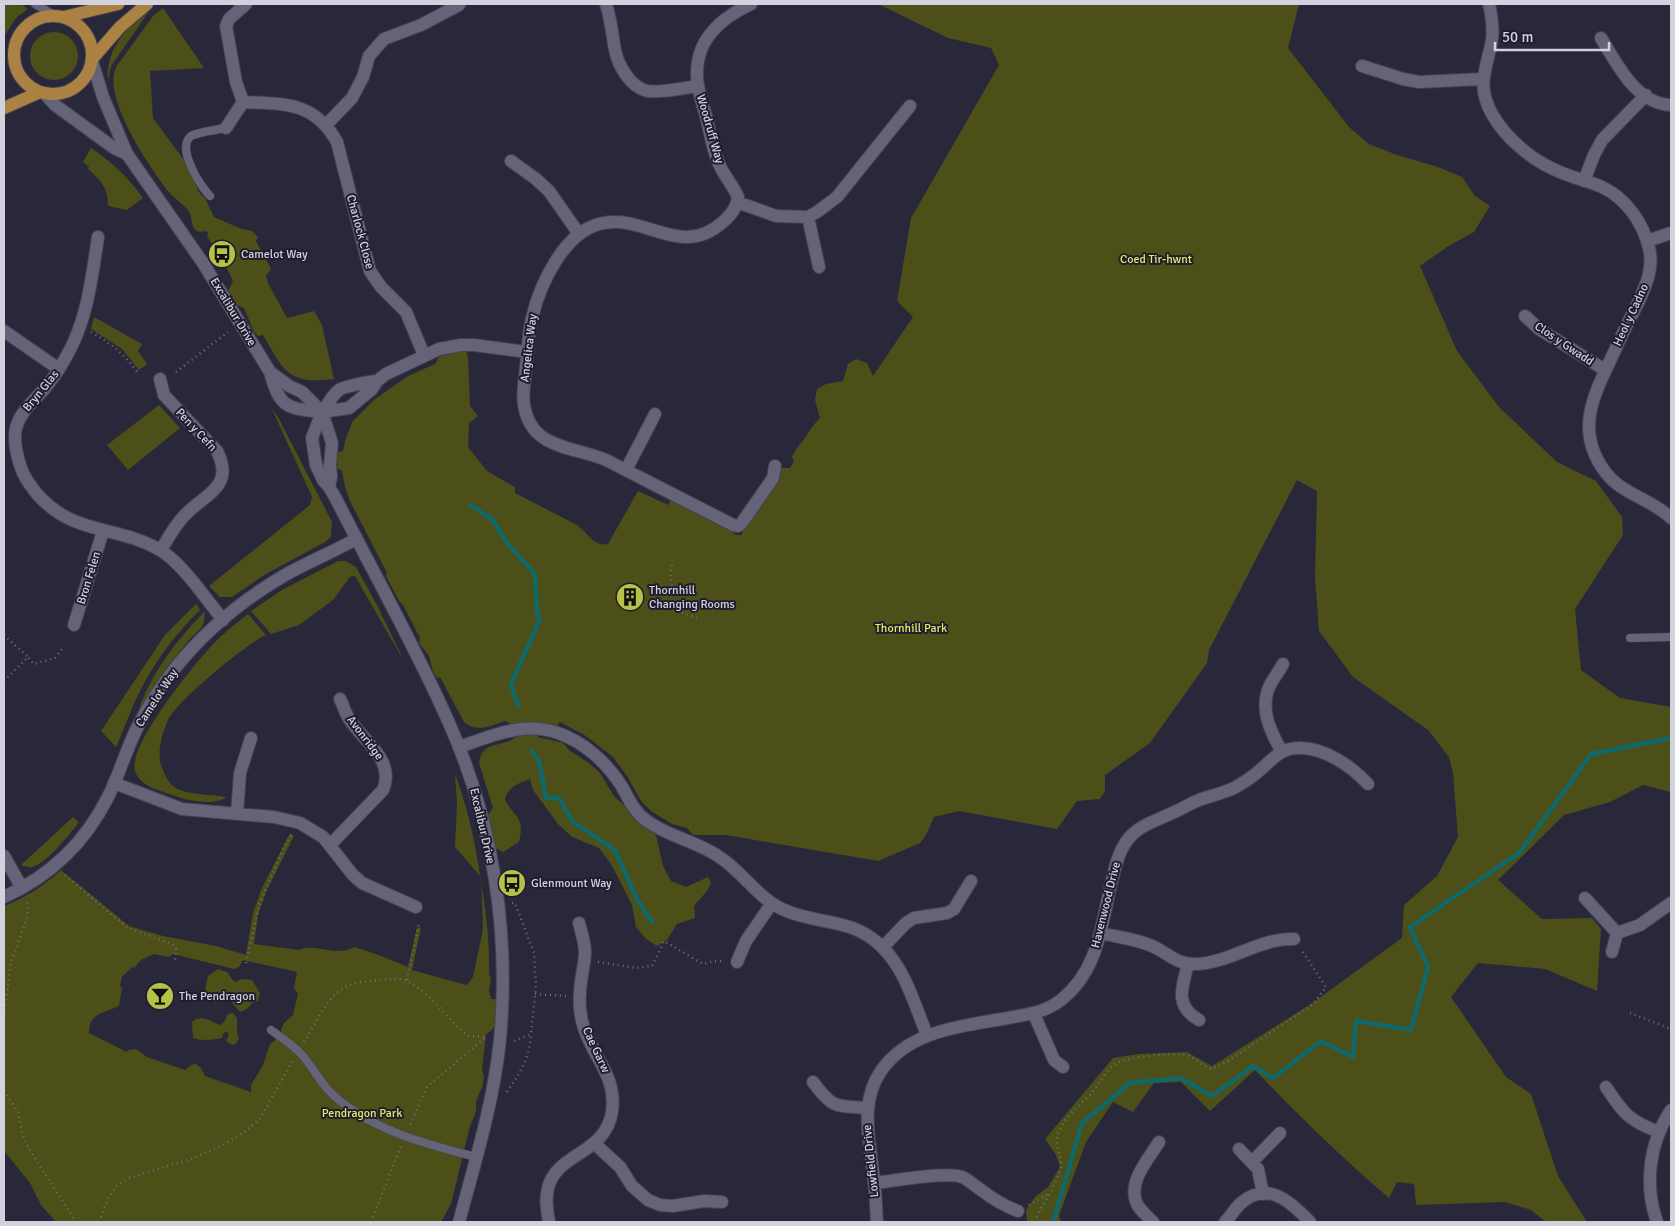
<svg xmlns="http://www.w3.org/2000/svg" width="1675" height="1226" viewBox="0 0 1675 1226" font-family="Signika,sans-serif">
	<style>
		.green { fill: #4c4f18; fill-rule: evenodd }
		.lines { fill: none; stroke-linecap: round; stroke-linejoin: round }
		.stream { stroke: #11686a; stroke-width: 4.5 }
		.service-casing { stroke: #444251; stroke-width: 9 }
		.minor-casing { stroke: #444251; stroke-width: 14 }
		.tertiary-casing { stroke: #444251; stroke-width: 14 }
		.primary-casing { stroke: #444251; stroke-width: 14 }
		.path { stroke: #706e7f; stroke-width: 2.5; stroke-dasharray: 1 4; stroke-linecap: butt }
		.service { stroke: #656378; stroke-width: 8 }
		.minor { stroke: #656378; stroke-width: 12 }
		.tertiary { stroke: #656378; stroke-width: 12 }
		.primary { stroke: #ab8244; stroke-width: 12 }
		.labels { text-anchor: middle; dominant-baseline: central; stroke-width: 4; stroke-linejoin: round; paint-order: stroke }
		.street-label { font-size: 12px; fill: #d2d1de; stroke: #201d2f }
		.poi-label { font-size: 12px; fill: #d2d1de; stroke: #201d2f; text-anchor: start }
		.park-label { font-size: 12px; fill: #e3ea64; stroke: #201d2f }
	</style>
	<rect width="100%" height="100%" fill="#29273a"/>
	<path class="green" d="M4 4H21L28 9 17 17 4 36Z
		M878 4H1299L1288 48 1349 127 1369 144 1397 155 1438 167 1462 177 1475 196 1490 206 1474 232 1447 247 1420 266 1457 351 1499 407 1557 462 1596 481 1622 517 1623 535 1575 609 1581 670 1620 698 1671 707V792L1643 785 1610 802 1564 815 1498 880 1542 919 1592 918 1601 929 1597 991 1545 969 1478 963 1451 997 1506 1077 1531 1094 1558 1176 1587 1222H1546L1531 1210 1505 1202 1416 1205 1414 1184 1397 1182 1389 1198C1342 1158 1298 1115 1255 1070L1210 1111 1181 1082 1154 1083 1133 1112 1113 1102 1086 1142 1059 1216 1061 1222H1027L1026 1210 1035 1197 1048 1187 1060 1167 1056 1155 1045 1139 1113 1058 1138 1054 1187 1052 1212 1066 1311 1004 1402 938 1404 905 1437 876 1458 837 1453 773 1449 757 1428 730 1353 677 1319 631 1315 577 1317 491 1297 480 1209 650 1207 663 1150 743 1105 775V791L1100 799 1077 801 1057 829 959 811 934 817 926 835 920 843 878 861 726 835H696L692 834 687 828 672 824 651 811 641 801 627 776 613 757 586 736 560 722 557 726H533L538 737 563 743 570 751 589 763 600 773 614 796 656 835 663 866 671 881 686 887 708 877 711 883 707 891 694 906 695 918 677 924 667 940 657 946 646 939 636 927 632 905 611 864 599 848 572 837 558 824 533 790 530 779C518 784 508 786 505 800 516 819 525 817 519 842L503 852 494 847 485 819 493 808 479 763C482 743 494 747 509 741 513 740 516 736 518 733L514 725 505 721C490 726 477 733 464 722L440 677 437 678 433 672 429 656 419 643 420 638 403 605 399 601 386 576 387 573 350 501 345 487 342 471 335 467V457L339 452 343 451 345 441 352 422 375 399 408 376 435 364 442 352 446 350 466 351 468 357 470 406 478 416 469 423 468 447 487 471 515 487V493L577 525C587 532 594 547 608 544L638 491 668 505 671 500 728 528 736 535H742L744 518 780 468H790L794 461 792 457C796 447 803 442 808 433 812 427 815 423 820 418L815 400 817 389 826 384 843 381 848 364 856 359 867 363 873 376 913 317 897 301 911 218 999 65 991 48 948 38Z
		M149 8 150 10 111 66 108 81C105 49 127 28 149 8Z
		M163 8 204 68 150 71 153 118 184 160 199 192 205 198 214 217 239 228 252 231 258 237 256 241 271 269 266 276 268 283 287 318 314 311 322 325 334 379C288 385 284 371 263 335L258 336 254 332 244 308C234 305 232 299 228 291L233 281 217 248 213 246 207 236 208 233 206 231C189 235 194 221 189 212 184 204 173 198 167 190 148 165 102 97 116 67L153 16Z
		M30 56a24 24 0 1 1 48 0a24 24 0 1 1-48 0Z
		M91 148C112 162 129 178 143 198L127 210 108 206C108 187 101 181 88 169L89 167 83 162Z
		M94 317 142 344 138 351 147 364 139 370 122 349 91 329Z
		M159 405 180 428 128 470 107 445Z
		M272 409 278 417 332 522 331 537 325 542 266 574 232 597H220L209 586 310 505 312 497Z
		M338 561H346L356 567 378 607 405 663 355 576 350 577 333 600 299 625 271 634 251 611 282 590Z
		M196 604 200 610C177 632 157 659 142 687 132 706 125 727 116 747L101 731 165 635Z
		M205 611 204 621 202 627 189 640 168 666 138 712C151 673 176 641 205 611Z
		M248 614 266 635C246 644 177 701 168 720 162 734 156 754 162 768 166 777 169 785 178 789 186 794 215 795 227 797 214 806 189 801 175 796 162 791 140 787 135 771 128 744 195 664 213 644 224 633 236 623 248 614Z
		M455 774C470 813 477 853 483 894 487 921 490 948 489 975L491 978 489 990 491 999H497C496 1013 500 1028 486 1034L482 1069 484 1077 483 1085 476 1101V1112L470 1126 451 1204 441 1222H56L41 1205 30 1183 4 1151V906C25 898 45 885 61 870L129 926 163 936 216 946 246 955 253 913 262 888 290 833 294 836 267 890 258 915 254 944 299 950C315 942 335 958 354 947L376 954 408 967 417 927 421 928 412 970 466 985 469 983 473 977 483 929 481 877 455 847 457 804ZM154 954 169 957 173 954 234 969 239 967 243 960 297 972 294 988 298 994 293 1015 284 1023 281 1029 282 1035 270 1044 263 1065 251 1085V1092L205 1076 201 1068 196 1064 191 1065 185 1070 147 1057 136 1049 128 1050 127 1052 89 1033C89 1012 105 1013 119 1006L122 988 120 986 122 977 132 967 134 968 141 960Z
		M73 817 79 822C71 833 45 865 32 867 28 868 25 866 21 865Z
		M218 969 227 972 232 979 236 982 241 979 252 980 260 993 258 1001 252 1003 247 1009 240 1012 228 998 215 1003C204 991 204 991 208 976Z
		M233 1013 237 1018V1032L239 1038 236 1044 232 1045 226 1041 229 1035 227 1031 223 1034 222 1038C215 1040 199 1041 193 1038L192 1022C201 1014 210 1021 220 1025L224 1022 228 1014Z"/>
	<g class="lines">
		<path class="stream" d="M470 505 493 520 506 542 535 574 537 613 540 619 511 684 518 705
			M532 751 539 761 546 798H559L572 821 615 850 637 899 652 922
			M1053 1222 1082 1123 1130 1083 1181 1078 1212 1096 1253 1066 1273 1078 1321 1041 1353 1057 1356 1021 1411 1030 1428 967 1410 927 1519 853 1591 754 1671 738"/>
		<defs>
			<path id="service" d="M35 4 54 15
				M210 196C200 186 176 148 191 136 196 133 219 129 226 128
				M1630 638 1671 637
				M271 1030C282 1038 294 1046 303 1056 313 1068 320 1082 331 1093 370 1130 426 1144 476 1157"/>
			<path id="minor" d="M246 4 229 19 226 26 236 82 243 102C284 104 314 101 337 142L370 271 381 287 406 312 424 355
				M606 4C611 19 612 34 615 50 618 65 630 87 647 91 661 93 684 88 698 86
				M751 4C721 18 696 39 697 75 697 89 702 103 706 116 710 132 712 148 719 164 724 176 733 185 738 197 737 208 731 215 723 222 681 259 647 215 604 223 565 229 540 284 532 318 528 334 528 351 526 367 525 379 522 393 524 405 531 450 574 446 606 460L733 525 738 526 741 524 773 478 775 466
				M1489 4C1492 17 1494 32 1491 45 1485 72 1477 87 1492 114 1506 139 1533 161 1560 172 1573 178 1589 181 1602 187 1627 199 1643 223 1649 248 1654 268 1646 285 1638 303 1628 322 1619 341 1610 361 1591 400 1576 434 1606 473 1622 494 1653 500 1671 518
				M1601 38C1617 64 1636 104 1671 105
				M1362 66 1403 79 1419 82 1483 79
				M326 125 352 98 363 77 369 56 384 39 421 25 459 5
				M226 128 243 102
				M511 161 536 179 549 191 579 234
				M1584 181 1594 155 1602 140 1646 95
				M737 202 776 216 808 217 817 212 837 197 910 106
				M808 217 819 267
				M98 237C92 277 87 322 66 357 60 368 53 379 45 388 34 401 21 410 16 428 13 441 17 456 21 468 24 478 31 486 37 494 74 536 117 525 160 550 182 563 206 599 223 620
				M1647 241 1671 233
				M1525 316 1539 329 1605 370
				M4 331 59 369
				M160 379 164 395 217 451C235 487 206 493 185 515 175 525 168 538 161 550
				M322 412 349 408 372 389 377 381 386 374 439 349 461 345H474L527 352
				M322 412C327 406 332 395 339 390 342 387 371 381 377 381
				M626 470 655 414
				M74 625 103 531
				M459 747C492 736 523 721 558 733 584 742 606 762 621 785 629 799 634 812 647 821 669 837 696 841 718 856 742 871 757 897 782 909 818 926 852 916 883 948 906 971 915 1006 927 1035
				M1282 752C1270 731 1259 708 1270 685 1274 678 1279 671 1283 664
				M114 783 182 809 274 817 300 823 323 837 353 875 362 883 416 907
				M237 814 240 773 251 738
				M330 845 383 790C396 759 362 741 348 717 345 712 343 705 340 699
				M4 856 22 888
				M4 897C50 876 85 843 108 797 119 775 126 750 137 728 148 706 161 686 176 667 206 630 244 599 285 575 308 562 333 552 356 539
				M1585 898 1617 933 1640 925 1671 903
				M1100 933C1117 937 1136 939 1152 946 1170 954 1176 965 1198 964 1231 962 1260 938 1294 939
				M883 947 906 923 914 918 947 913 954 909 971 881
				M1612 952 1617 933
				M737 962 746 941 772 903
				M1188 964C1182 987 1174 1006 1199 1020
				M1034 1014 1054 1060 1063 1067
				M813 1082C833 1109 836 1106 868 1108
				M1606 1087C1623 1113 1629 1121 1659 1132
				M595 1144 620 1167 632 1186 648 1200 660 1205 673 1206 704 1201 722 1202
				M1239 1149 1258 1169 1263 1194
				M1252 1162 1280 1133
				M874 1183C894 1181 946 1171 962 1177 969 1180 975 1186 981 1190 993 1199 1004 1206 1018 1211
				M549 1222C547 1211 545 1199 548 1188 557 1152 605 1155 612 1112 617 1076 594 1059 584 1028 578 1011 579 992 582 975 583 968 585 960 585 952 585 942 581 932 579 923
				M877 1222C876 1209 876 1195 874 1182 871 1145 858 1104 881 1071 909 1030 963 1026 1008 1018 1028 1014 1044 1013 1061 1000 1098 971 1101 927 1111 884 1115 869 1117 855 1126 842 1137 826 1153 822 1170 814 1180 810 1189 804 1199 800 1211 796 1223 793 1234 788 1241 784 1248 780 1254 775 1269 764 1278 748 1298 748 1324 747 1351 766 1368 784
				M1153 1222C1148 1217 1140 1210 1137 1204 1127 1182 1148 1160 1159 1142
				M1225 1222C1230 1217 1234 1210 1240 1204 1267 1179 1291 1202 1310 1222
				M1657 1222C1644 1185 1649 1143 1671 1110"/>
			<path id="tertiary" d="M92 61 103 97 127 154 203 263 270 372C280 409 287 408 322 412
				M44 93 55 105 114 148 127 154
				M270 372 289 386 302 392 322 412 332 443 330 465 331 477 329 487
				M322 412 312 438 316 465 323 480 329 487 335 497C373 572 415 646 449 723 493 821 510 933 500 1039 494 1101 475 1162 459 1222"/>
			<path id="primary" d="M14 55a39 39 0 1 1 78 0a39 39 0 1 1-78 0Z
				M64 17 118 4
				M93 58 120 27 147 4
				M4 108 40 92"/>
		</defs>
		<use href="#service" class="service-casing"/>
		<use href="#minor" class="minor-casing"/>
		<use href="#tertiary" class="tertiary-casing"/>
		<use href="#primary" class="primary-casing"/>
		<path class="path" d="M91 332C111 343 125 355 138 373
			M176 372 228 332
			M672 565C668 579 675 594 672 609L697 618
			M4 635 28 657
			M4 681 28 657 34 664 55 658 62 649
			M65 875 128 928 172 944 176 949 175 961
			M512 903H515L534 953 536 986 531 1034 514 1041
			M598 962 637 968 652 966 664 941 703 964 714 961H724
			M246 963 259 905 284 847 292 834
			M407 980 419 924
			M535 994 566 996
			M1630 1013 1671 1029
			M4 1015 11 962 28 915 27 900
			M304 1042C317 1022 327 993 352 984 361 981 371 981 379 980 391 979 403 977 413 984 433 997 446 1017 463 1032L469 1036 486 1037 427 1087 409 1127
			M4 1091 18 1112 22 1132 29 1149 76 1222
			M507 1092C520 1073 530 1057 531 1034
			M1029 1205 1048 1194
			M99 1222 108 1198 117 1186 129 1178 194 1158 225 1144 244 1132 260 1119 293 1060
			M371 1222 401 1146
			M1035 1222C1041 1204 1055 1189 1060 1170 1064 1160 1055 1148 1057 1137 1061 1120 1078 1106 1090 1095 1099 1085 1105 1070 1117 1063 1127 1057 1179 1051 1189 1056 1197 1060 1203 1066 1212 1069L1227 1062 1313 1004 1326 987 1301 949"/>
		<use href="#service" class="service"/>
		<use href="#minor" class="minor"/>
		<use href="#tertiary" class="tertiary"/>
		<use href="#primary" class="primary"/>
	</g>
	<defs>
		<symbol id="bus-disc" viewBox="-11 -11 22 22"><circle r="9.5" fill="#b8c147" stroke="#201d2f"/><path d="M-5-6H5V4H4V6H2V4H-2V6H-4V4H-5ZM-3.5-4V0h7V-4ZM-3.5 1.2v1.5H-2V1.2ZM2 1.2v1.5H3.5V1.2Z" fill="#111"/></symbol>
		<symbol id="building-disc" viewBox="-11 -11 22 22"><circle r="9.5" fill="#b8c147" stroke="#201d2f"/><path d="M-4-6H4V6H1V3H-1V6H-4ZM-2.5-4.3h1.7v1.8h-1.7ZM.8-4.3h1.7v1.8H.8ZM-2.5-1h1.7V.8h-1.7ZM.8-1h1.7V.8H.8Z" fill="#111"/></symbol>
		<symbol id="bar-disc" viewBox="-11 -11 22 22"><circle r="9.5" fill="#b8c147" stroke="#201d2f"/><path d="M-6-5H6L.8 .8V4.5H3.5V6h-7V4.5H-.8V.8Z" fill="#111"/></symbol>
	</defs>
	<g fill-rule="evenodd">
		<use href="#bus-disc" x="206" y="238" width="32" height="32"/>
		<use href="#building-disc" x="614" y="581" width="32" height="32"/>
		<use href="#bus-disc" x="496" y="867" width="32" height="32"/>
		<use href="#bar-disc" x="144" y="980" width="32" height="32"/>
	</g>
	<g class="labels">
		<g class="street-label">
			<text transform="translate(710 129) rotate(74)">Woodruff Way</text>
			<text transform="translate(360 232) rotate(75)">Charlock Close</text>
			<text transform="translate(233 312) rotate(59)">Excalibur Drive</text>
			<text transform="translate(1631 315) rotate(-65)">Heol y Cadno</text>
			<text transform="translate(1564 344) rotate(34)">Clos y Gwadd</text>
			<text transform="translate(529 348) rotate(-83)">Angelica Way</text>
			<text transform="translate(41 391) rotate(-51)">Bryn Glas</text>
			<text transform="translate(196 430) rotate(47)">Pen y Cefn</text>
			<text transform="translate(89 578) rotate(-73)">Bron Felen</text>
			<text transform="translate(157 698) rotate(-57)">Camelot Way</text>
			<text transform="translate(365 738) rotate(53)">Avonridge</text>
			<text transform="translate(482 826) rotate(77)">Excalibur Drive</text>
			<text transform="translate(1106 905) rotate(-76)">Havenwood Drive</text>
			<text transform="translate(596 1050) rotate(65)">Cae Garw</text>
			<text transform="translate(871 1161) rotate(-96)">Lowfield Drive</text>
		</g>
		<g class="poi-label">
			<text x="241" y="254">Camelot Way</text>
			<text x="649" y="590">Thornhill<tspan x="649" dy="14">Changing Rooms</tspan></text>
			<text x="531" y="883">Glenmount Way</text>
			<text x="179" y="996">The Pendragon</text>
		</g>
		<g class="park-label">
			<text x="1156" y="259">Coed Tir-hwnt</text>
			<text x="911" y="628">Thornhill Park</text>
			<text x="362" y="1113">Pendragon Park</text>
		</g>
	</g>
	<rect width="1675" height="1226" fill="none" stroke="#d2d1de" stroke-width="10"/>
	<path d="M1495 42v8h114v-8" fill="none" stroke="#d2d1de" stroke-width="2.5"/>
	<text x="1502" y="42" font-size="15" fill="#d2d1de" stroke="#201d2f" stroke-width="4" paint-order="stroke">50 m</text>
</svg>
